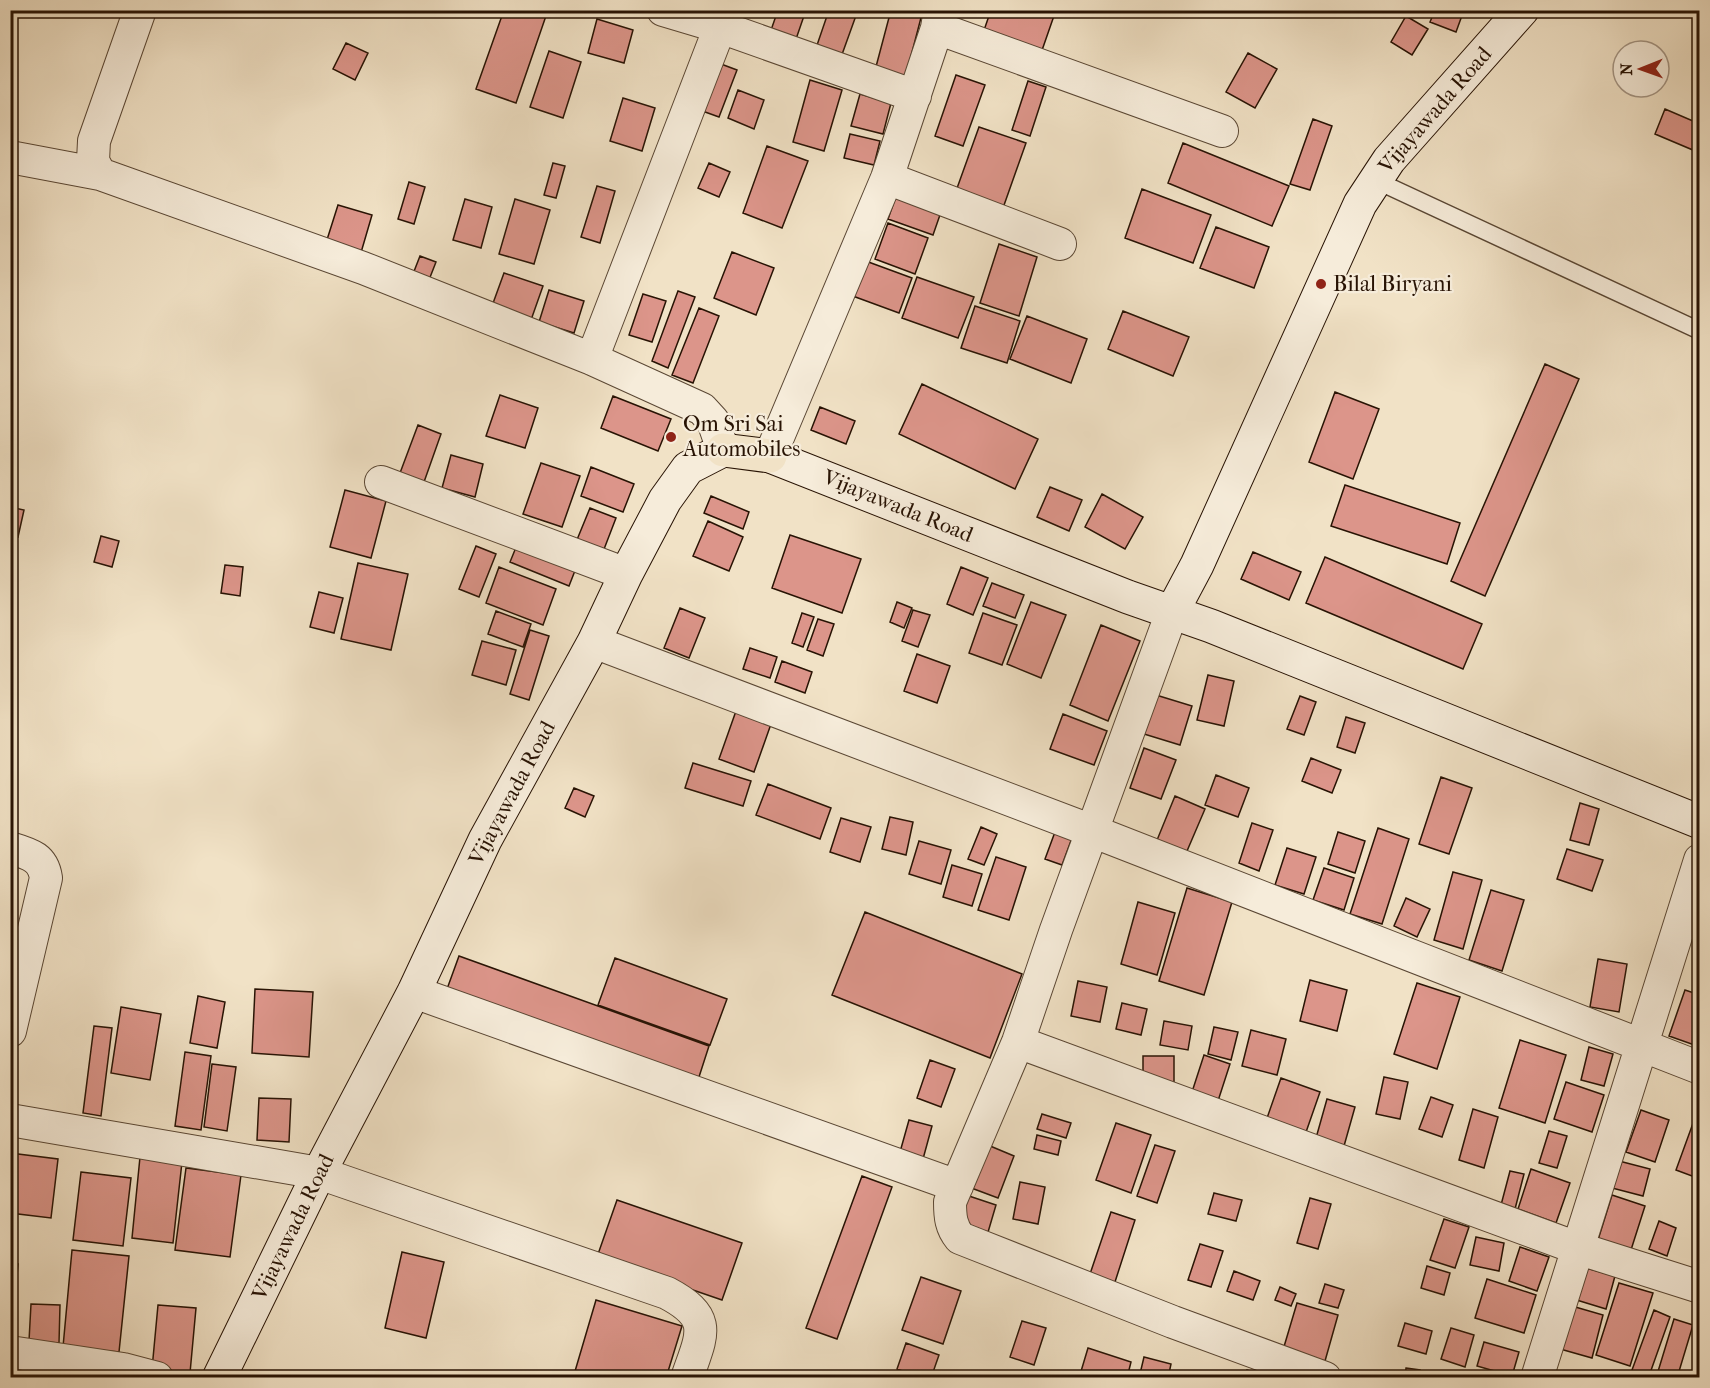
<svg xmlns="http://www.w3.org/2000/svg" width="1710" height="1388" viewBox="0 0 1710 1388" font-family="'IM FELL French Canon',serif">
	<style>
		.building { fill: #dc958a; stroke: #281304; stroke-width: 1.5 }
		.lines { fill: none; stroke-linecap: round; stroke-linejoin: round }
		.lane-casing { stroke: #5a4734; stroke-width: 19 }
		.street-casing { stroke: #5a4734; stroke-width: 34 }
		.secondary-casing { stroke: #281304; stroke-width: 35 }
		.primary-casing { stroke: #281304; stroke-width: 35 }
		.lane { stroke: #f6ecda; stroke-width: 16 }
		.street { stroke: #f6ecda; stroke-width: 32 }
		.secondary { stroke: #f6ecda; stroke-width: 33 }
		.primary { stroke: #f1e2c6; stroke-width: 33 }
		.poi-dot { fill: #8f2418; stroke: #f6ecda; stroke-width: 2 }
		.labels { text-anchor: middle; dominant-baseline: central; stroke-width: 4.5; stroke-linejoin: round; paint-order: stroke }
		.street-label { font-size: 22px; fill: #281304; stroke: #f6ecda }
		.poi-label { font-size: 22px; fill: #281304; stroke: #f6ecda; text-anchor: start }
	</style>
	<rect width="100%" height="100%" fill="#f1e2c6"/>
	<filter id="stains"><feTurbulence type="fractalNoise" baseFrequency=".00333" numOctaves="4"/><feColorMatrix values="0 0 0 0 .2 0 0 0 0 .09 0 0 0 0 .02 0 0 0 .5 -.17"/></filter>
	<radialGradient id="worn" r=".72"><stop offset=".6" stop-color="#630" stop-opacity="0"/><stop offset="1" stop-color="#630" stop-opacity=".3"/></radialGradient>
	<path class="building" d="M504 10H548L516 103 476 89Z
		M778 10H806L795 42 770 33Z
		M829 10H858L840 60 815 51Z
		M891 10H923L903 87 873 78Z
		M991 10H1056L1040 56 982 36Z
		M1435 10H1464L1456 32 1430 22Z
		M1406 16 1428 29 1412 55 1391 42Z
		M597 19 633 30 624 63 588 53Z
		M346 43 368 53 355 80 333 69Z
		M549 51 581 62 563 118 530 107Z
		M1248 53 1277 69 1255 108 1226 92Z
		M713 61 737 70 719 117 694 108Z
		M956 75 985 85 963 146 935 136Z
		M810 80 842 90 824 151 793 142Z
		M1028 81 1046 87 1030 136 1012 130Z
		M738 90 764 100 754 129 728 118Z
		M860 94 891 103 883 134 851 126Z
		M623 98 655 108 642 151 610 141Z
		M1665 109 1700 124V153L1655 134Z
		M1313 119 1332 126 1310 190 1290 184Z
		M979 127 1026 143 1003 208 956 191Z
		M850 134 880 141 874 165 844 158Z
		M1183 143 1289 186 1272 226 1168 183Z
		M767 146 808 161 782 228 743 213Z
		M553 163 565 166 556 198 544 195Z
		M709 163 730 172 719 197 698 188Z
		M409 182 425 187 414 224 398 219Z
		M597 186 615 191 600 243 581 237Z
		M1142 189 1211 215 1193 263 1125 238Z
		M896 196 941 212 933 235 888 219Z
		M465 199 492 207 481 248 453 240Z
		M515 199 550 210 534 264 499 254Z
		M338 205 372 215 360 256 325 246Z
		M888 223 928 238 915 274 875 259Z
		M1216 227 1269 247 1254 288 1200 268Z
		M999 244 1037 257 1019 316 980 303Z
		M732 252 774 268 756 315 714 298Z
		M420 256 436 262 427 285 411 279Z
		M863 260 912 278 899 313 850 295Z
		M504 273 543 286 531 320 492 306Z
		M917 277 974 297 958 338 902 318Z
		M549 290 584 301 574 333 539 322Z
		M678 291 695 297 668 368 652 361Z
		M643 294 666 301 652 342 629 335Z
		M975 306 1020 321 1007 363 961 348Z
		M699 308 719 316 693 383 672 375Z
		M1123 311 1189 337 1173 376 1108 349Z
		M1027 316 1087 339 1071 383 1010 359Z
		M1545 364 1579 379 1485 596 1451 581Z
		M922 384 1038 439 1015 489 899 434Z
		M1335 392 1379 409 1353 479 1309 462Z
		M500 395 538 408 525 448 486 436Z
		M613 396 671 419 658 451 601 428Z
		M820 407 855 421 846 444 811 430Z
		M418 425 441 434 424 482 400 473Z
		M451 455 483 464 475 497 442 488Z
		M541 463 580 476 562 527 523 514Z
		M591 467 634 484 623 512 581 496Z
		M1345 485 1460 523 1447 564 1331 526Z
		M1050 487 1082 500 1069 531 1037 517Z
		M345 490 386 501 371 558 330 547Z
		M1102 494 1143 517 1125 549 1085 527Z
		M711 496 749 512 743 529 704 513Z
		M10 507 24 510 18 537 10 535Z
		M590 508 616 518 601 557 574 547Z
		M708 521 743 537 729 571 693 556Z
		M790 535 861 559 842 613 772 588Z
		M101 536 119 541 112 567 94 562Z
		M519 540 578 563 569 586 510 562Z
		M476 546 496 554 479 597 459 589Z
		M1253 552 1301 572 1289 600 1241 579Z
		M1325 557 1482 624 1463 669 1306 603Z
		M358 563 408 574 391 650 341 639Z
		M225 565 243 567 240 596 221 593Z
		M499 567 556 589 543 625 486 603Z
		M961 567 988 578 973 615 947 604Z
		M992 583 1024 595 1015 618 983 606Z
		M319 592 343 598 334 633 310 627Z
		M897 602 912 608 904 628 890 622Z
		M1031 602 1066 615 1041 678 1007 664Z
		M680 608 705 618 689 658 664 648Z
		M913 610 930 615 918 647 902 641Z
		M496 611 531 624 523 647 488 634Z
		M802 613 814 617 803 647 792 643Z
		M983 613 1017 625 1002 665 969 653Z
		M818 619 834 624 823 656 807 650Z
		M1101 625 1140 641 1108 721 1070 705Z
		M530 630 549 636 529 700 510 694Z
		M482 641 516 650 506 685 472 675Z
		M750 648 777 657 770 678 743 669Z
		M917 654 950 666 937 703 904 691Z
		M782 661 812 672 805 693 775 682Z
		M1208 675 1234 681 1224 726 1197 720Z
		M1156 695 1192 706 1180 745 1144 734Z
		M1300 696 1316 702 1304 735 1287 729Z
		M736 711 771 724 754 772 719 759Z
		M1063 714 1107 731 1094 765 1050 749Z
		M1346 717 1365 723 1355 753 1337 747Z
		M1144 748 1176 760 1161 799 1130 788Z
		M1311 758 1341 770 1332 793 1302 781Z
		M693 763 751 781 743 806 685 788Z
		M1216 775 1249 788 1238 817 1205 805Z
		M1441 777 1472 788 1449 854 1419 844Z
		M768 784 831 808 820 839 756 815Z
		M574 788 594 796 585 817 565 808Z
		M1175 796 1205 809 1184 858 1155 845Z
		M1580 803 1599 809 1589 845 1570 840Z
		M890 817 913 822 906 855 882 849Z
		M841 818 871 827 860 862 830 852Z
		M1252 823 1273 830 1259 871 1239 863Z
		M981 827 997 834 984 865 968 859Z
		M1378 828 1409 839 1382 924 1350 914Z
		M1055 832 1072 838 1062 865 1045 859Z
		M1338 832 1365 841 1355 873 1328 864Z
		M919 841 951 850 941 884 909 874Z
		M1287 848 1316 857 1304 894 1275 885Z
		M1567 849 1603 860 1592 891 1557 879Z
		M996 857 1026 867 1009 920 978 910Z
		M952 865 982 874 972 906 943 897Z
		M1324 868 1354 878 1344 910 1313 900Z
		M1453 872 1482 880 1463 949 1434 940Z
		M1187 888 1232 902 1204 995 1159 981Z
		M1491 890 1524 900 1502 971 1469 960Z
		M1406 898 1430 909 1417 937 1394 926Z
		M1138 902 1175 913 1157 975 1121 964Z
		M865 912 1022 974 990 1058 832 995Z
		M459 956 709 1046 698 1080 447 989Z
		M615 958 727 999 710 1045 598 1005Z
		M1598 959 1627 964 1619 1012 1590 1007Z
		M1310 980 1347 990 1337 1031 1300 1021Z
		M1078 981 1107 987 1100 1022 1071 1016Z
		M1417 983 1460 997 1437 1069 1394 1054Z
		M255 989 313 992 309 1057 252 1053Z
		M1685 990 1700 995V1047L1669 1036Z
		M198 996 225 1002 217 1048 190 1043Z
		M1122 1003 1147 1009 1141 1035 1116 1029Z
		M121 1007 161 1014 150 1080 111 1073Z
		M1164 1021 1192 1026 1188 1050 1160 1045Z
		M94 1026 112 1028 101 1116 83 1113Z
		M1214 1027 1238 1032 1231 1060 1208 1054Z
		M1251 1030 1286 1039 1277 1075 1242 1066Z
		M1520 1040 1566 1055 1545 1123 1499 1108Z
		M1589 1047 1613 1054 1604 1086 1581 1080Z
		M185 1052 211 1056 201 1130 175 1126Z
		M1204 1055 1230 1064 1217 1104 1191 1095Z
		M1143 1056H1174V1085H1143Z
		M930 1060 955 1069 941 1107 917 1098Z
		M212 1064 236 1067 227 1131 204 1127Z
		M1384 1077 1408 1082 1400 1119 1376 1114Z
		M1281 1078 1320 1092 1305 1135 1266 1121Z
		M1566 1082 1604 1095 1592 1132 1554 1119Z
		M1431 1097 1453 1105 1442 1137 1419 1129Z
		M259 1098 291 1099 289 1142 257 1140Z
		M1327 1099 1355 1107 1344 1146 1316 1138Z
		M1700 1104V1179L1676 1170Z
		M1473 1109 1498 1117 1484 1168 1459 1160Z
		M1641 1110 1669 1120 1655 1162 1626 1152Z
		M1042 1114 1071 1123 1066 1138 1037 1129Z
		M909 1120 932 1126 923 1159 900 1152Z
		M1116 1123 1151 1135 1131 1193 1096 1180Z
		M1549 1131 1567 1136 1557 1168 1539 1163Z
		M1037 1135 1061 1141 1058 1155 1034 1149Z
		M983 1143 1014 1156 998 1198 966 1186Z
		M1155 1145 1175 1151 1157 1203 1137 1196Z
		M10 1153 58 1159 51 1218 10 1213Z
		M140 1157 182 1162 173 1243 132 1238Z
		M1619 1161 1650 1169 1643 1196 1612 1188Z
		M186 1168 241 1175 230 1257 175 1250Z
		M1531 1169 1570 1183 1556 1223 1518 1209Z
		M1510 1171 1524 1174 1515 1209 1501 1205Z
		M81 1172 131 1178 123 1246 73 1240Z
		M862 1176 892 1187 837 1339 806 1328Z
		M1020 1182 1045 1187 1038 1224 1013 1219Z
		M1214 1193 1242 1200 1236 1221 1208 1214Z
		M966 1195 996 1205 986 1239 956 1229Z
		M1612 1195 1645 1206 1630 1253 1597 1243Z
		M1310 1198 1331 1204 1318 1249 1297 1243Z
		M617 1200 742 1243 722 1300 597 1257Z
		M1111 1212 1135 1220 1114 1285 1089 1277Z
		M1444 1219 1469 1227 1455 1268 1430 1260Z
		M1659 1221 1676 1228 1667 1256 1649 1249Z
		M1476 1237 1504 1243 1499 1271 1470 1265Z
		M1200 1244 1223 1251 1211 1287 1188 1280Z
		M1520 1247 1549 1257 1537 1291 1509 1281Z
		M72 1250 129 1256 119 1352 63 1347Z
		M402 1252 444 1262 426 1338 385 1328Z
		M10 1264H18L15 1297 10 1296Z
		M1427 1266 1450 1273 1444 1295 1421 1288Z
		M1579 1266 1615 1276 1606 1309 1570 1298Z
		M1234 1271 1260 1281 1253 1300 1227 1291Z
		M921 1277 961 1291 943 1344 902 1330Z
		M1487 1279 1536 1295 1524 1333 1475 1318Z
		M1619 1283 1653 1293 1630 1366 1596 1355Z
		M1325 1284 1344 1290 1338 1308 1319 1303Z
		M1280 1287 1296 1294 1291 1306 1275 1300Z
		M596 1300 682 1326 666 1378H573Z
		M1297 1303 1338 1315 1325 1361 1283 1350Z
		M31 1304 60 1305 59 1343 29 1341Z
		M1565 1304 1603 1315 1592 1358 1553 1347Z
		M158 1305 196 1308 190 1373 152 1369Z
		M10 1307 16 1308 14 1340H10Z
		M1654 1310 1670 1317 1649 1376 1632 1370Z
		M1674 1319 1693 1325 1677 1378H1656Z
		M1022 1321 1046 1328 1034 1365 1010 1357Z
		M1405 1323 1432 1331 1426 1354 1398 1346Z
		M1451 1328 1474 1335 1465 1367 1441 1359Z
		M1484 1342 1519 1352 1512 1376 1477 1366Z
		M906 1343 939 1355 931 1378H921L897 1369Z
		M1088 1348 1131 1362 1127 1378H1079Z
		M1144 1357 1171 1364 1168 1378H1139Z
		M47 1364 86 1378H44Z
		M1406 1368 1420 1370 1419 1378H1405Z
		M1247 1370 1270 1378H1244Z"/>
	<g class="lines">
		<defs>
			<path id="lane" d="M1375 180 1700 331"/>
			<path id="street" d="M140 10 94 141 93 161 100 174 363 268 592 359 702 409 713 421 723 450
				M663 10 720 27 915 96
				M937 28 1222 131
				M10 157 100 174
				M887 178 1060 244
				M592 359 720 27
				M770 456 887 178 937 28 940 10
				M381 482 626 574
				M1172 612 1056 930 1018 1042 950 1202C950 1217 951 1227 960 1238L1173 1322 1325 1378
				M594 642 1092 831 1700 1068
				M10 848C30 854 43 857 46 878L10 1031
				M414 992 957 1186
				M1018 1042 1577 1248 1700 1287
				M10 1120 319 1173 667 1293C714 1318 702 1334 687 1378
				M10 1352 123 1369 157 1378
				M1537 1378 1700 860"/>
			<path id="secondary" d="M770 456 1128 597 1211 626 1700 822
				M1172 612 1197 565 1360 204 1389 160 1522 10
				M219 1378 319 1173 414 992 485 840 594 642 626 574 665 500 688 468 723 450"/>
			<path id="primary" d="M723 450 770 456"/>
		</defs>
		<use href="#lane" class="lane-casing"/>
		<use href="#street" class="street-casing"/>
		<use href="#secondary" class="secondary-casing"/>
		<use href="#primary" class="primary-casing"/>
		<use href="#lane" class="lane"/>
		<use href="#street" class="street"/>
		<use href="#secondary" class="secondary"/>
		<use href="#primary" class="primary"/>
	</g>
	<g class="poi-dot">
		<circle cx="1321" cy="284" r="6"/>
		<circle cx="671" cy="437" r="6"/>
	</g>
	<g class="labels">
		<g class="street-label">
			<text transform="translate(1435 110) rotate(-49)">Vijayawada Road</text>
			<text transform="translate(898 506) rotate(22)">Vijayawada Road</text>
			<text transform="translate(512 793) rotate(-62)">Vijayawada Road</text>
			<text transform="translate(293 1227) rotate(-64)">Vijayawada Road</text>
		</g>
		<g class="poi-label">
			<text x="1333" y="284">Bilal Biryani</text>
			<text x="683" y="424">Om Sri Sai<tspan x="683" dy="25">Automobiles</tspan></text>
		</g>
	</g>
	<rect width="1710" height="1388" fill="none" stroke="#f1e2c6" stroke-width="36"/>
	<rect x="12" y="12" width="1686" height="1364" fill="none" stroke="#281304" stroke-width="3"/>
	<rect x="18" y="18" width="1674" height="1352" fill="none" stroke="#281304" stroke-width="1.5"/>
	<g transform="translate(1641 69) rotate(269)"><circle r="28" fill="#f6ecda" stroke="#a49584" stroke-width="1.5"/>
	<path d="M0-4.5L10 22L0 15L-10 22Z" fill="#8f2418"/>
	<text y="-9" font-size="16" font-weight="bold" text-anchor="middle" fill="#281304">N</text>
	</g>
	<rect width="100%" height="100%" filter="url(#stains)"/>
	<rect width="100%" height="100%" fill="url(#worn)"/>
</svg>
